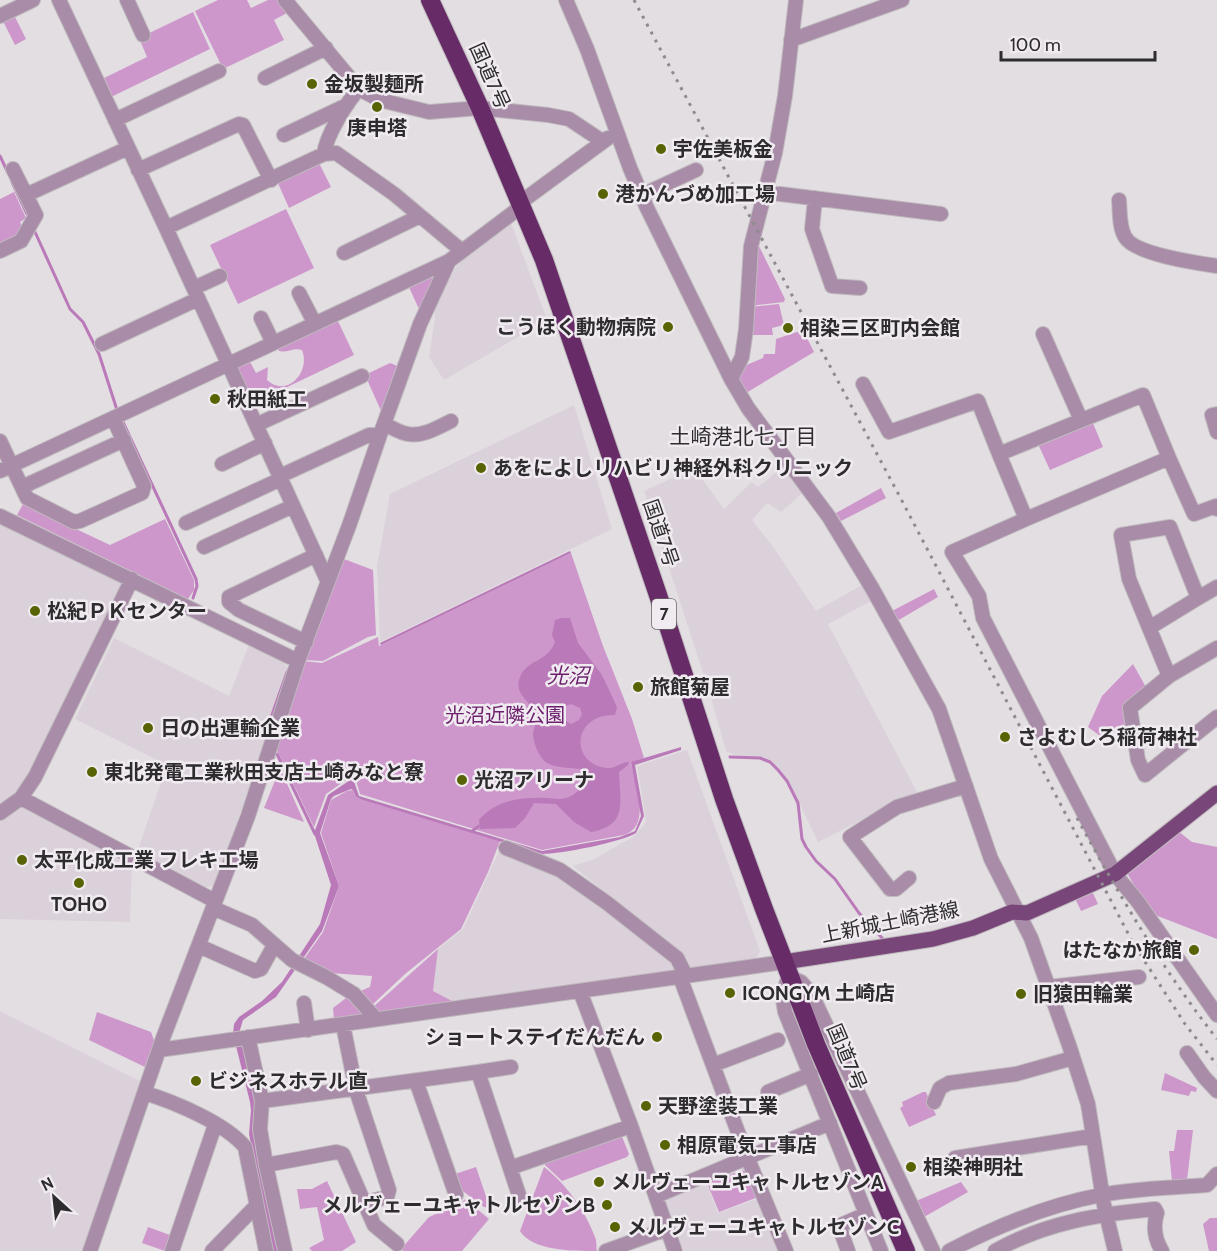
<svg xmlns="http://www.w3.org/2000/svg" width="1217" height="1251" viewBox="0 0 1217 1251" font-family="Cabin,'Noto Sans JP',sans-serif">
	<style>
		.built { fill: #dbd1da }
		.green { fill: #cd97cb }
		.water { fill: #ba79b8; fill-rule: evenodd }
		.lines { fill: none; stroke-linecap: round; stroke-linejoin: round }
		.stream { stroke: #ba79b8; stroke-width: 3 }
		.minor-casing { stroke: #bfbabe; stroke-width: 16 }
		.major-casing { stroke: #bfbabe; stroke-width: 17 }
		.highway-casing { stroke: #bfbabe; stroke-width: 20 }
		.minor { stroke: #a98ca8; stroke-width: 14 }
		.major { stroke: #794679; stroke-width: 15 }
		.highway { stroke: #672c67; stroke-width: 18 }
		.rail { stroke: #8e8a8d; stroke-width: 3; stroke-dasharray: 3 6; stroke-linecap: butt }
		.poi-dot { fill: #586303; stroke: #f0ebf0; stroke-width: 2 }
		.labels { text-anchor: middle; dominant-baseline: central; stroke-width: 5; stroke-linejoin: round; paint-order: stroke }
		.shield { fill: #f0ebf0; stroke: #686568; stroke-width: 1.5 }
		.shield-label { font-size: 18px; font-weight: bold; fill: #2e2c2e }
		.street-label { font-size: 20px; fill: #2e2c2e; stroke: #f0ebf0 }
		.poi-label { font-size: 20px; font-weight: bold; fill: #2e2c2e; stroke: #f0ebf0; text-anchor: start }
		.park-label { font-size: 20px; fill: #6e206f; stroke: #f0ebf0 }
		.neighbourhood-label { font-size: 21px; fill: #2e2c2e; stroke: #f0ebf0 }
		.water-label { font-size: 21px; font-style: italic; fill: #6a1c6b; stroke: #f0ebf0 }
	</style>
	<rect width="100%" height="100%" fill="#e3dee2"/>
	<path class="built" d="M511 223 547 320 444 380 429 357 435 319 434 306 456 267 474 250 508 224Z
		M574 405 612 529 380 642 377 566 390 494Z
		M785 465 805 491 781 512 767 503 752 520 774 548 816 611 864 584 873 600 828 624 917 792 818 842 787 778 772 763 763 758 735 755 726 751 710 694 644 491 694 468 724 509 752 482 758 487Z
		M0 522 120 580 122 588 40 762 16 795 0 807Z
		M114 638 229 696 250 642 281 659 290 672 215 885 199 889 136 855 167 765 75 719Z
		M687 750 760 951 756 959 690 969 618 903 573 866 594 859 633 837 643 826 646 821 637 766Z
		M24 804 132 866 130 922 0 919V818Z
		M499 851 559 874 675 963V971L456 1003 433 991 438 949 463 929Z
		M0 1011 142 1082 85 1251H0Z
		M707 1184 718 1213 759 1198 780 1251H684L666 1202 669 1198Z"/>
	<path class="green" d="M218 0H247L251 8 268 0H278L287 13 274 20 284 40 223 69 195 11Z
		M193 12 210 49 109 98 100 80 147 57 139 38Z
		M14 15 26 39 15 45 3 21Z
		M318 161 331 187 289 208 277 181Z
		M14 192 26 218 20 222 23 229 15 236 0 244V199Z
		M286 209 314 268 238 304 210 245Z
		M756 240 785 299 784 302 750 306Z
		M439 269 419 309 408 285Z
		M779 304 784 325 772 328 773 335H748L750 307Z
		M336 317 354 355 254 403 236 366 249 360 256 373 268 367 267 380C286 398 311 373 302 350 294 347 287 353 279 351L277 347Z
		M803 330 814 352 746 393 739 381 744 366 763 358 764 354H775L776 339Z
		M390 363 400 367 382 413 365 375Z
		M1092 421 1103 447 1050 470 1038 444Z
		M881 488 886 498 841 521 836 513Z
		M23 504 110 545 165 519 194 580V590L188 599 17 515Z
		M571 553 603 646 632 719 644 758 631 763C635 784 652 826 624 835L542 850 360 794 352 767 348 766 346 771 349 778 326 794 314 827 274 744 303 661 322 663 378 637 379 646Z
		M344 559 373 570 376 635 368 637 323 661 304 660 340 564Z
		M934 589 938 597 897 621 892 611Z
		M1133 664 1147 689 1126 726 1103 738 1088 727 1102 696Z
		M280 768 304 822 264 808Z
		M353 790 356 797 362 800 500 841 488 872 461 929 405 974 371 1006 358 992 370 987 372 976 330 973 304 959 323 932 339 886 321 833 331 800 347 791Z
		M1178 831 1192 842 1217 847V939L1150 913 1126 871Z
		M1092 891 1098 904 1081 911 1075 898Z
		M438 949 433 991 456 1003 377 1014 372 1008Z
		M350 995 367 1016 334 1020 333 1008Z
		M97 1012 151 1032 155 1043 145 1067 89 1040Z
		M1165 1073 1197 1088 1196 1092 1191 1091 1189 1096 1161 1090Z
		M923 1092H926L936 1115 909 1127 900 1108 903 1106 902 1102Z
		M1177 1130H1193L1187 1180 1172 1181 1169 1151H1174Z
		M621 1134 629 1154 627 1157 562 1181 545 1165 544 1161Z
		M476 1167 490 1208 484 1207 456 1186 452 1175Z
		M544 1167C566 1184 585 1210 595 1237 597 1242 596 1246 597 1251 573 1251 532 1251 520 1231Z
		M742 1170 748 1172 758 1197 719 1212 707 1183Z
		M327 1181 356 1242 342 1251H312L309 1248 324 1240 317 1207 300 1209 297 1189H312Z
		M961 1182 968 1192 924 1217 916 1201Z
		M465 1199 489 1219 462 1251H403L401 1249 429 1217 452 1207 455 1210Z
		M1210 1218H1217V1251H1209L1203 1224Z
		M148 1227 170 1235 165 1251 142 1243Z"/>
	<path class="water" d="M570 551 571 553 381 645 380 643Z
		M562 618H570L578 643 602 675 617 707 615 715C572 714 569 764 607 768 615 769 621 762 629 762L628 765 619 772C620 803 628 825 591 832L574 822 556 804 534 803 525 818 515 828 480 829 479 820C496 799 523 797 548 798 556 799 563 800 571 796 577 793 583 786 588 781V773L584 770C573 767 558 769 547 763 539 758 534 744 533 735 533 729 537 724 536 717 532 700 513 696 520 677 527 659 547 663 555 642L552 635 555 620ZM571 704 580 708 582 714 579 720 571 724 563 719C560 711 563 706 571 704Z
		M681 747V750L635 765 644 816 636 833C622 842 561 854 542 854L362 800 356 797 353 790 351 789 334 796 331 799 320 833 339 886 322 931 276 997 243 1020 239 1033 256 1096 279 1251H272L249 1134 251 1110 250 1102 233 1034 234 1024 239 1017 262 1001 282 982 320 924 331 885 314 833 328 795 350 780 347 771 349 767 359 796 542 851 620 837 635 831 641 816 631 762Z"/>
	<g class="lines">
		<path class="stream" d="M0 156 8 173
			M12 182 27 214
			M35 232 70 309 83 322 99 354 117 410
			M122 420 196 579 197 586 193 598
			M266 732 287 672
			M277 754 315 834
			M730 757 760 758 770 762 778 770 787 781 798 803 802 839 806 847 816 861 835 879 859 913 883 939
			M472 831 479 826"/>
		<defs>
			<path id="minor" d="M59 0 166 228 328 582
				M127 0 143 35
				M285 0 359 89 380 100 429 112 480 108 548 115 569 119 602 141
				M566 0 587 49 630 168 647 208 731 379 748 408 829 517 872 588 939 709 991 859 1031 938 1069 1045 1088 1104 1104 1205 1115 1251
				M0 16 33 0
				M791 40 902 0
				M265 78 326 48
				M115 120 219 71
				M284 135 347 105
				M324 154C326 136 346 103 359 89
				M138 170 239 124 243 125 271 180
				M764 192 941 214
				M26 195 128 148
				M642 195 696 170
				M815 198 812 229 832 286 860 288
				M1119 200C1120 211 1119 227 1125 237 1134 254 1197 263 1217 266
				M521 202 608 138
				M166 228 324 154 336 153 394 194 462 251
				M0 251 21 241 36 215 13 169
				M344 253 420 216
				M194 288 220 276
				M299 293 315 324
				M261 318 273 343
				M1043 334 1081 420
				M102 344 198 299
				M731 379 742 357 746 329 751 246 775 153 785 96 796 0
				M863 384 889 432 978 401 999 454
				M1143 395 1169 458 1026 519 999 454Z
				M1217 414 1212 415 1217 432
				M384 424C391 427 400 433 408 434 422 437 439 427 451 421
				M256 425 362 376
				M0 441 27 498 74 522 80 521 142 493 144 486 113 418
				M1169 458 1194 514 1216 506 1217 509
				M222 464 265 443
				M0 471 449 261 522 206
				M280 476 369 435H380
				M22 487 124 440
				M0 516 298 661
				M1026 519 952 552 979 596 983 618 1115 874 1138 902 1217 1015
				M186 523 281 479
				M204 547 293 506
				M1198 598 1217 587
				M1149 628 1198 598 1170 527 1121 535 1129 579 1169 676 1130 708 1138 760 1145 775 1217 717
				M306 642 239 610 229 602V597L316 555
				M1169 676 1217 648
				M21 798 215 901
				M0 813 21 798 35 777 132 579
				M506 848 560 870 607 903 677 958 686 976
				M909 878 896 889H890L850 837 897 807 966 786
				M213 908 252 925 292 960 326 977 354 994 376 1019
				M199 946 255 971 261 969 272 949
				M680 977 748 1159 786 1251
				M1049 987 1139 977
				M580 991 631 1126 675 1251
				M304 1003 308 1030
				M343 1025 356 1090 389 1190 387 1197 364 1203
				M248 1037 262 1101 260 1129 266 1165 285 1251
				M159 1050 784 962
				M1187 1053 1204 1077 1217 1091
				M713 1065 778 1040
				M478 1072 511 1067
				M416 1081 456 1195
				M768 1092 811 1074
				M145 1093C174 1102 225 1123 245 1147L266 1251
				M262 1101 478 1072 521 1201
				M934 1102 940 1088 949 1083 1016 1074 1073 1058
				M955 1158 1093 1136
				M266 1165 336 1152 343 1154 374 1225 397 1244
				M510 1168 631 1126
				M656 1196 830 1123
				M90 1251 163 1038 248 816 298 661 350 523 380 435 420 324 449 261
				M172 1251 215 1125
				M212 1251 255 1207
				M606 1251 667 1229
				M848 1251 840 1229 841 1225 866 1214
				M881 1251 785 1012 782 994 789 977 801 982 811 993 933 1251
				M949 1251C997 1226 1047 1205 1101 1195 1135 1188 1172 1188 1207 1185L1217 1174
				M995 1251C1044 1223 1099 1214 1155 1209L1157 1213C1153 1226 1154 1238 1162 1251"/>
			<path id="major" d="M784 962 933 939 973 928 1012 912 1027 913 1115 874 1217 793"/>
			<path id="highway" d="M430 0 480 108 544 260 658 595 724 799 764 909 816 1044 906 1251"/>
		</defs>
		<use href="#minor" class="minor-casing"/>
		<use href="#major" class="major-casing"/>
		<use href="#highway" class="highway-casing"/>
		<use href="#minor" class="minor"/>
		<use href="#major" class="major"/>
		<use href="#highway" class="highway"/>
		<path class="rail" d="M634 0 900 497 1133 943 1185 1024 1217 1065
			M1077 818C1119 895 1163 970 1217 1039"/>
	</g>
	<g class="poi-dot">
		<circle cx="312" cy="84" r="6"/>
		<circle cx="377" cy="107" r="6"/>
		<circle cx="661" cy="149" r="6"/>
		<circle cx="603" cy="194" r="6"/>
		<circle cx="668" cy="327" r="6"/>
		<circle cx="788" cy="328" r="6"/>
		<circle cx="215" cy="399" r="6"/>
		<circle cx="481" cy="468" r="6"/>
		<circle cx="35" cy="611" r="6"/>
		<circle cx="638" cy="687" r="6"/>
		<circle cx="148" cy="728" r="6"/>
		<circle cx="1005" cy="737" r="6"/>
		<circle cx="92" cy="772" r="6"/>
		<circle cx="462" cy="780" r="6"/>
		<circle cx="22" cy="860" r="6"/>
		<circle cx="79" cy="883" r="6"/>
		<circle cx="1194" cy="950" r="6"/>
		<circle cx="730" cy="993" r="6"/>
		<circle cx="1021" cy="994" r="6"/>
		<circle cx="657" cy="1037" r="6"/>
		<circle cx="196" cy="1081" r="6"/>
		<circle cx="646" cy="1106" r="6"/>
		<circle cx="665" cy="1145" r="6"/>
		<circle cx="911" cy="1167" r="6"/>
		<circle cx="599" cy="1182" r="6"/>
		<circle cx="607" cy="1205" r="6"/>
		<circle cx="615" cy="1227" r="6"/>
	</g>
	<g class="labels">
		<rect class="shield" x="652" y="599" width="24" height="30" rx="4.5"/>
		<g class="shield-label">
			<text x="664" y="614">7</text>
		</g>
		<g class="street-label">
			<text transform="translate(490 76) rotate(66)">国道7号</text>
			<text transform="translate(661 533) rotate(71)">国道7号</text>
			<text transform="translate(890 922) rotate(-11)">上新城土崎港線</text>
			<text transform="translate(847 1057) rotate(67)">国道7号</text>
		</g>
		<g class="poi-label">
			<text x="324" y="84">金坂製麺所</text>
			<text x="377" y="128" text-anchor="middle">庚申塔</text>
			<text x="673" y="149">宇佐美板金</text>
			<text x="615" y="194">港かんづめ加工場</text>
			<text x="656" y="327" text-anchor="end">こうほく動物病院</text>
			<text x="800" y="328">相染三区町内会館</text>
			<text x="227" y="399">秋田紙工</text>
			<text x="493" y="468">あをによしリハビリ神経外科クリニック</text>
			<text x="47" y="611">松紀ＰＫセンター</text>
			<text x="650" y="687">旅館菊屋</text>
			<text x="160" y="728">日の出運輸企業</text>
			<text x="1017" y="737">さよむしろ稲荷神社</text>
			<text x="104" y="772">東北発電工業秋田支店土崎みなと寮</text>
			<text x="474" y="780">光沼アリーナ</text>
			<text x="34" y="860">太平化成工業 フレキ工場</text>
			<text x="79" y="904" text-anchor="middle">TOHO</text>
			<text x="1182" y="950" text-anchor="end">はたなか旅館</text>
			<text x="742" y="993">ICONGYM 土崎店</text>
			<text x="1033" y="994">旧猿田輪業</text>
			<text x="645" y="1037" text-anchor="end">ショートステイだんだん</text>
			<text x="208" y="1081">ビジネスホテル直</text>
			<text x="658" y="1106">天野塗装工業</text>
			<text x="677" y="1145">相原電気工事店</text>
			<text x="923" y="1167">相染神明社</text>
			<text x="611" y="1182">メルヴェーユキャトルセゾンA</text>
			<text x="595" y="1205" text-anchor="end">メルヴェーユキャトルセゾンB</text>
			<text x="627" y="1227">メルヴェーユキャトルセゾンC</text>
		</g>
		<g class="park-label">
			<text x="505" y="715">光沼近隣公園</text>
		</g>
		<g class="neighbourhood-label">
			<text x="743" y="436">土崎港北七丁目</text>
		</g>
		<g class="water-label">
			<text x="568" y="675">光沼</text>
		</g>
	</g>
	<g transform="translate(54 1197) rotate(333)" stroke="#f0ebf0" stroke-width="4.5" paint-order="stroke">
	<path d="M0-4.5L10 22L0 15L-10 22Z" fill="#2e2c2e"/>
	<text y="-9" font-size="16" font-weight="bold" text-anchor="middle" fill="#2e2c2e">N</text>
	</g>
	<path d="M1001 51v9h154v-9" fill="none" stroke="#2e2c2e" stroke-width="3"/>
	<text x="1010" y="51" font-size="18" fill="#2e2c2e" stroke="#f0ebf0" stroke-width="4.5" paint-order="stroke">100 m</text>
</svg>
